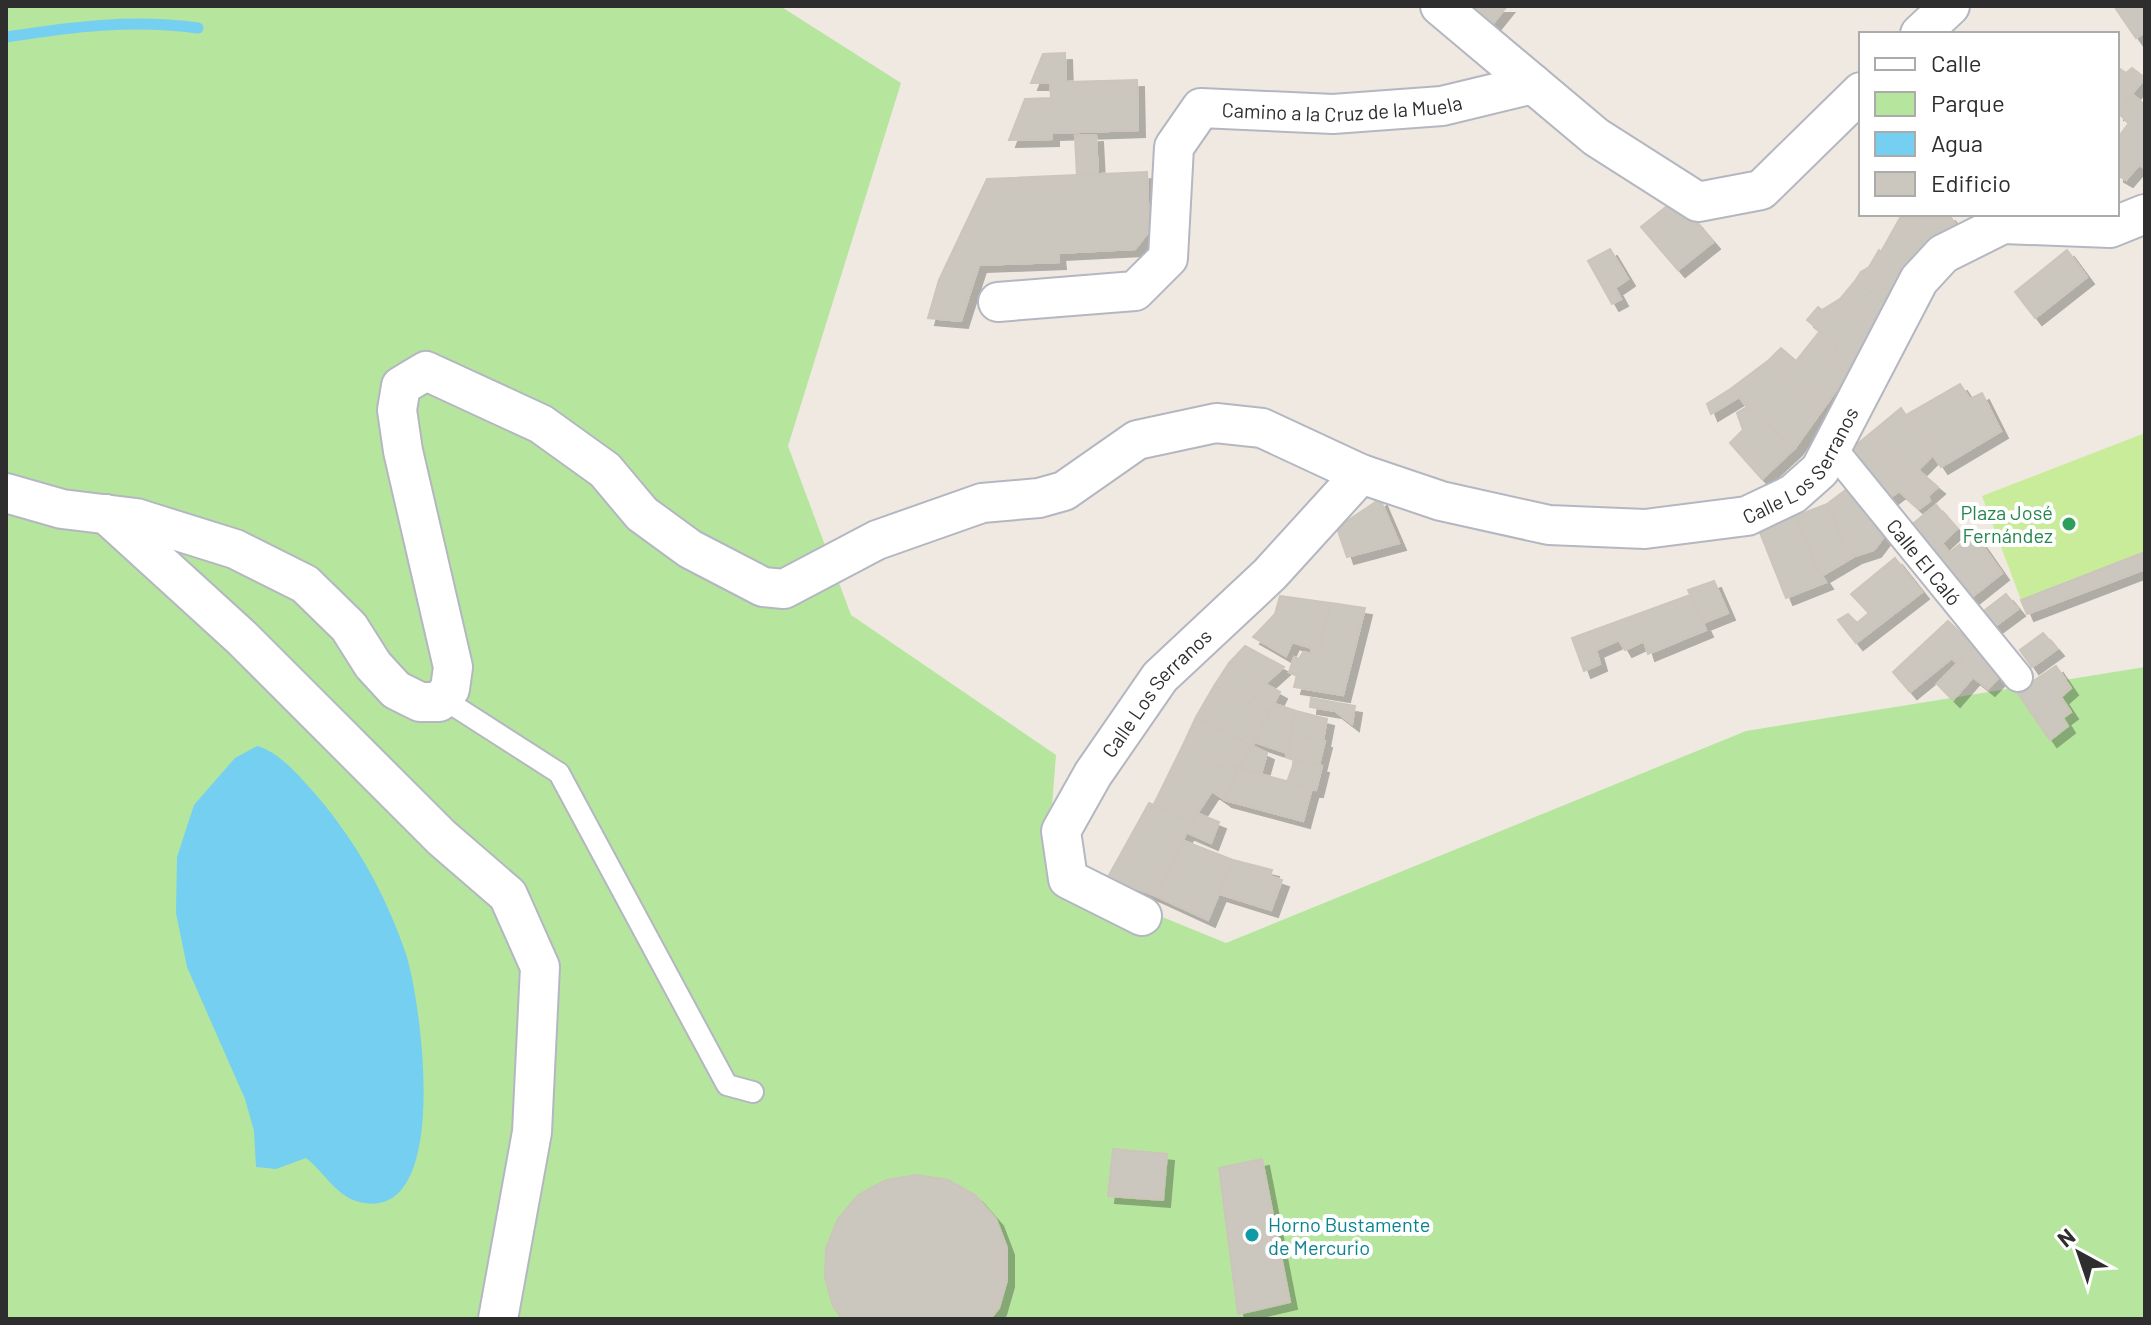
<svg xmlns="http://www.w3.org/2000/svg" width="2151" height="1325" viewBox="0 0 2151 1325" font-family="Barlow,sans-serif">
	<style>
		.green { fill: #b6e59e }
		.pitch { fill: #c9ec9a }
		.water { fill: #75cff0 }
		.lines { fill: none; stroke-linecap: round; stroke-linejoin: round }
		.stream { stroke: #75cff0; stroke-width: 11 }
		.building { fill: #cbc7bf; stroke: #cbc5ba; stroke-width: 2; filter: url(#shadow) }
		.service-casing { stroke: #b4b7c1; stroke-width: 24 }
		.pedestrian-casing { stroke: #b4b7c1; stroke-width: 32 }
		.minor-casing { stroke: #b4b7c1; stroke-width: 42 }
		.service { stroke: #fff; stroke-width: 20 }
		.pedestrian { stroke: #fff; stroke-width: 28 }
		.minor { stroke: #fff; stroke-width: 38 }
		.leisure-dot { fill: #2e9e5b; stroke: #fff; stroke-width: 3 }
		.culture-dot { fill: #0f9aa8; stroke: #fff; stroke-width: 3 }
		.labels { text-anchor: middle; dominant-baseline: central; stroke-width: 8; stroke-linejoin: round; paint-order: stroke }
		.street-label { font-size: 20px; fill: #2e2e2e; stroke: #fff }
		.leisure-label { font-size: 20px; fill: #27864d; stroke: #fff; text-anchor: end }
		.culture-label { font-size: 20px; fill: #0d838f; stroke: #fff; text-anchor: start }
	</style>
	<defs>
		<filter id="shadow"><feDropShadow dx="7" dy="7" stdDeviation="0" flood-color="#0004"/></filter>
	</defs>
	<rect width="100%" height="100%" fill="#efe9e1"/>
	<path class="green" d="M6 6H780L901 83 788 446 851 615 1056 755 1047 870 1226 943 1746 731 2145 667V1319H6Z"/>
	<path class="pitch" d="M2145 433V552L2021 600 1982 496Z"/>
	<path class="water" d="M257 746C280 752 302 779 317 796 357 843 386 895 406 954 421 1000 454 1231 356 1201 336 1195 322 1170 306 1158L276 1169 256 1167 254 1131 245 1099 187 967 176 913 177 857 194 805 235 758Z"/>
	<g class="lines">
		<path class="stream" d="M6 37C71 27 132 19 198 28"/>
	</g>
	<path class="building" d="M1468 6H1507L1490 27Z
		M2114 6H2145V32L2136 38Z
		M1065 53 1066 82 1137 80 1138 130 1052 133V139L1009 140 1025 99 1051 98 1050 83H1031L1043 54Z
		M2117 67 2126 73 2132 68 2145 78 2117 112Z
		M2133 95 2145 105V169L2117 148V139L2129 123 2117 112Z
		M1096 135 1098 174 1077 176 1075 136Z
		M2117 148 2139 165 2126 180 2117 175Z
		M1147 172 1149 231 1135 249 1058 253 1059 262 979 265 961 321 928 318 939 280 987 179Z
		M1676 199 1713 242 1678 270 1641 227Z
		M1902 214H1948L1955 223 1928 247 1900 218Z
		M1900 218 1928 247 1895 295 1861 272 1869 267 1879 250 1881 252Z
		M1610 249 1628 279 1615 288 1621 299 1612 304 1588 261Z
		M2067 250 2087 277 2035 318 2015 292Z
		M1861 272 1895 295 1890 306 1855 281Z
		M1855 281 1890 306 1879 323 1840 299Z
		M1840 299 1879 323 1848 374 1829 362 1838 346 1807 320 1818 307 1822 310Z
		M1820 331 1838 346 1829 362 1848 374 1825 406 1769 360 1781 348 1796 361Z
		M1769 360 1825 406 1795 448 1747 407 1732 388Z
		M1960 384 1970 399 1982 393 2001 431 1941 467 1906 415Z
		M1732 388 1739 397 1711 414 1707 404Z
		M1747 407 1795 448 1762 479 1730 443 1743 430 1737 413Z
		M1901 408 1933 455 1918 470 1938 487 1928 496 1915 487 1871 433Z
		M1871 433 1915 487 1928 496 1930 501 1919 509 1899 491 1882 504 1851 449Z
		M1851 486 1883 538 1874 550 1855 556 1844 544 1827 504Z
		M1380 499 1399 543 1347 557 1337 528Z
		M1827 504 1844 544 1855 556 1823 575 1816 567 1796 516Z
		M1936 505 1957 529 1942 543 1949 552 1932 567 1903 532Z
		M1796 516 1816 567 1826 582 1786 598 1759 530Z
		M1974 533 2002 573 1963 604 1932 567Z
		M2145 552V569L2027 614 2021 600Z
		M1895 558 1922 592 1856 643 1838 620 1848 614 1857 623 1869 613 1851 594Z
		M1714 581 1728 613 1703 623 1688 590Z
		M2006 594 2018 609 1991 629 1980 614Z
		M1690 595 1706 630 1648 654 1644 641 1625 650 1619 640 1596 650 1600 664 1584 671 1572 638Z
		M1280 596 1331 603 1318 655 1311 654 1312 648 1292 642 1286 656 1253 637 1275 614Z
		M1331 603 1365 608 1343 695 1294 687 1297 676 1289 672 1294 657 1299 659 1303 652 1318 655Z
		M1948 621 1974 646 1957 663 1952 658 1910 692 1893 672Z
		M2043 633 2057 649 2032 667 2020 650Z
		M1245 646 1284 667 1265 684 1229 663Z
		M1974 646 2003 673 1988 689 1973 677 1953 700 1937 684Z
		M1229 663 1265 684 1251 703 1214 686Z
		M2056 666 2071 688 2061 697 2071 712 2063 718 2068 726 2050 740 2017 692Z
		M1265 684 1280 692 1270 712 1251 703Z
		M1214 686 1270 712 1256 738 1248 734 1243 741 1196 717Z
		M1311 698 1355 706 1352 724 1335 711 1310 707Z
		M1275 704 1296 711 1287 753 1255 742 1252 746 1243 741 1248 734 1256 738Z
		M1296 711 1327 719 1323 740 1291 734Z
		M1196 717 1252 746 1238 768 1223 764 1220 768 1184 743Z
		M1291 734 1325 741 1319 765 1286 757Z
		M1184 743 1220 768 1223 764 1238 768 1225 800 1212 791 1191 823 1154 804Z
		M1252 746 1267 753 1261 774 1238 768Z
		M1295 760 1322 766 1316 790 1287 782Z
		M1238 768 1312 788 1303 821 1225 800Z
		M1149 803 1191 823 1156 896 1108 877Z
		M1199 814 1219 822 1211 843 1186 832Z
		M1184 841 1233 860 1208 920 1156 896Z
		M1233 860 1272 870 1270 876 1282 880 1271 910 1220 894Z
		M1113 1149 1167 1154 1163 1200 1108 1196Z
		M1262 1159 1290 1302 1238 1314 1219 1168Z
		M917 1175 948 1180 975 1195 996 1219 1007 1248V1280L999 1308 990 1319H842L833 1306 825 1278 826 1248 838 1219 858 1195 886 1180Z"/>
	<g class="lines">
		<defs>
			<path id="service" d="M442 698 559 773 727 1085 753 1092"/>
			<g id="pedestrian">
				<path id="s1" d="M1831 447 2018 677"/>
			</g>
			<g id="minor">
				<path d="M1440 6 1596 137 1698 202 1761 190 1861 92"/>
				<path d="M1920 34 1950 6"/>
				<path id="s2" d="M998 302 1135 291 1168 258 1174 147 1201 108 1333 114 1442 106 1533 84"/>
				<path id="s3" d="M6 493 62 509 136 518 235 549 305 584 349 627 373 665 396 690 420 702H439L450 689 453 667 403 451 397 410 401 386 426 371 541 424 605 470 642 514 690 549 763 587 784 589 877 540 982 503 1039 498 1064 491 1137 440 1216 423 1262 428 1361 474 1441 501 1549 525 1645 529 1747 516 1793 494 1820 470 1919 280 1943 254 2003 224 2110 228 2145 214"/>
				<path d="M106 514 242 638 442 838 508 895 540 967 532 1132 498 1319"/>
				<path id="s4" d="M1142 916 1068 879 1061 831 1093 774 1160 677 1270 574 1361 474"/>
			</g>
		</defs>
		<use href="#service" class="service-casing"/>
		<use href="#pedestrian" class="pedestrian-casing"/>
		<use href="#minor" class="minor-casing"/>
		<use href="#service" class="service"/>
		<use href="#pedestrian" class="pedestrian"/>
		<use href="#minor" class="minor"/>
	</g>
	<circle class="leisure-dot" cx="2069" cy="524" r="8"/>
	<circle class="culture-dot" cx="1252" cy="1235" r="8"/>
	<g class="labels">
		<g class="street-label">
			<text stroke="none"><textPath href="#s2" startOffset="484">Camino a la Cruz de la Muela</textPath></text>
			<text stroke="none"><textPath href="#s3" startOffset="2378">Calle Los Serranos</textPath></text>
			<text stroke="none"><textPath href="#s1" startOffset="148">Calle El Caló</textPath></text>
			<text stroke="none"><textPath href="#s4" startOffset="300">Calle Los Serranos</textPath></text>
		</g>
		<g class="leisure-label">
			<text x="2053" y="512">Plaza José<tspan x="2053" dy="23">Fernández</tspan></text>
		</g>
		<g class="culture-label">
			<text x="1268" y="1224">Horno Bustamente<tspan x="1268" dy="23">de Mercurio</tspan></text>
		</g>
	</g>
	<rect width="2151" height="1325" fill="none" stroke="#2e2e2e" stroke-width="16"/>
	<rect x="1859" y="32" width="260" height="184" fill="#ffffff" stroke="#ababab" stroke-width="2"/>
	<rect x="1875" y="58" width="40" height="12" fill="#ffffff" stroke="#ababab" stroke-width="2"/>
	<text x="1931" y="72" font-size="24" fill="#2e2e2e">Calle</text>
	<rect x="1875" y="92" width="40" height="24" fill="#b6e59e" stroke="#ababab" stroke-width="2"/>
	<text x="1931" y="112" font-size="24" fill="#2e2e2e">Parque</text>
	<rect x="1875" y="132" width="40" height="24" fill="#75cff0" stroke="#ababab" stroke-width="2"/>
	<text x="1931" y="152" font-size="24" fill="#2e2e2e">Agua</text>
	<rect x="1875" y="172" width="40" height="24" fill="#cbc7bf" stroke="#ababab" stroke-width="2"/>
	<text x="1931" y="192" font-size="24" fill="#2e2e2e">Edificio</text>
	<g transform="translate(2079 1253) rotate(320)" stroke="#ffffff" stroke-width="6" paint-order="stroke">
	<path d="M0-6L14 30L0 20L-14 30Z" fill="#2e2e2e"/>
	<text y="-12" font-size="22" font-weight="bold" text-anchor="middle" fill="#2e2e2e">N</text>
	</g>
</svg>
